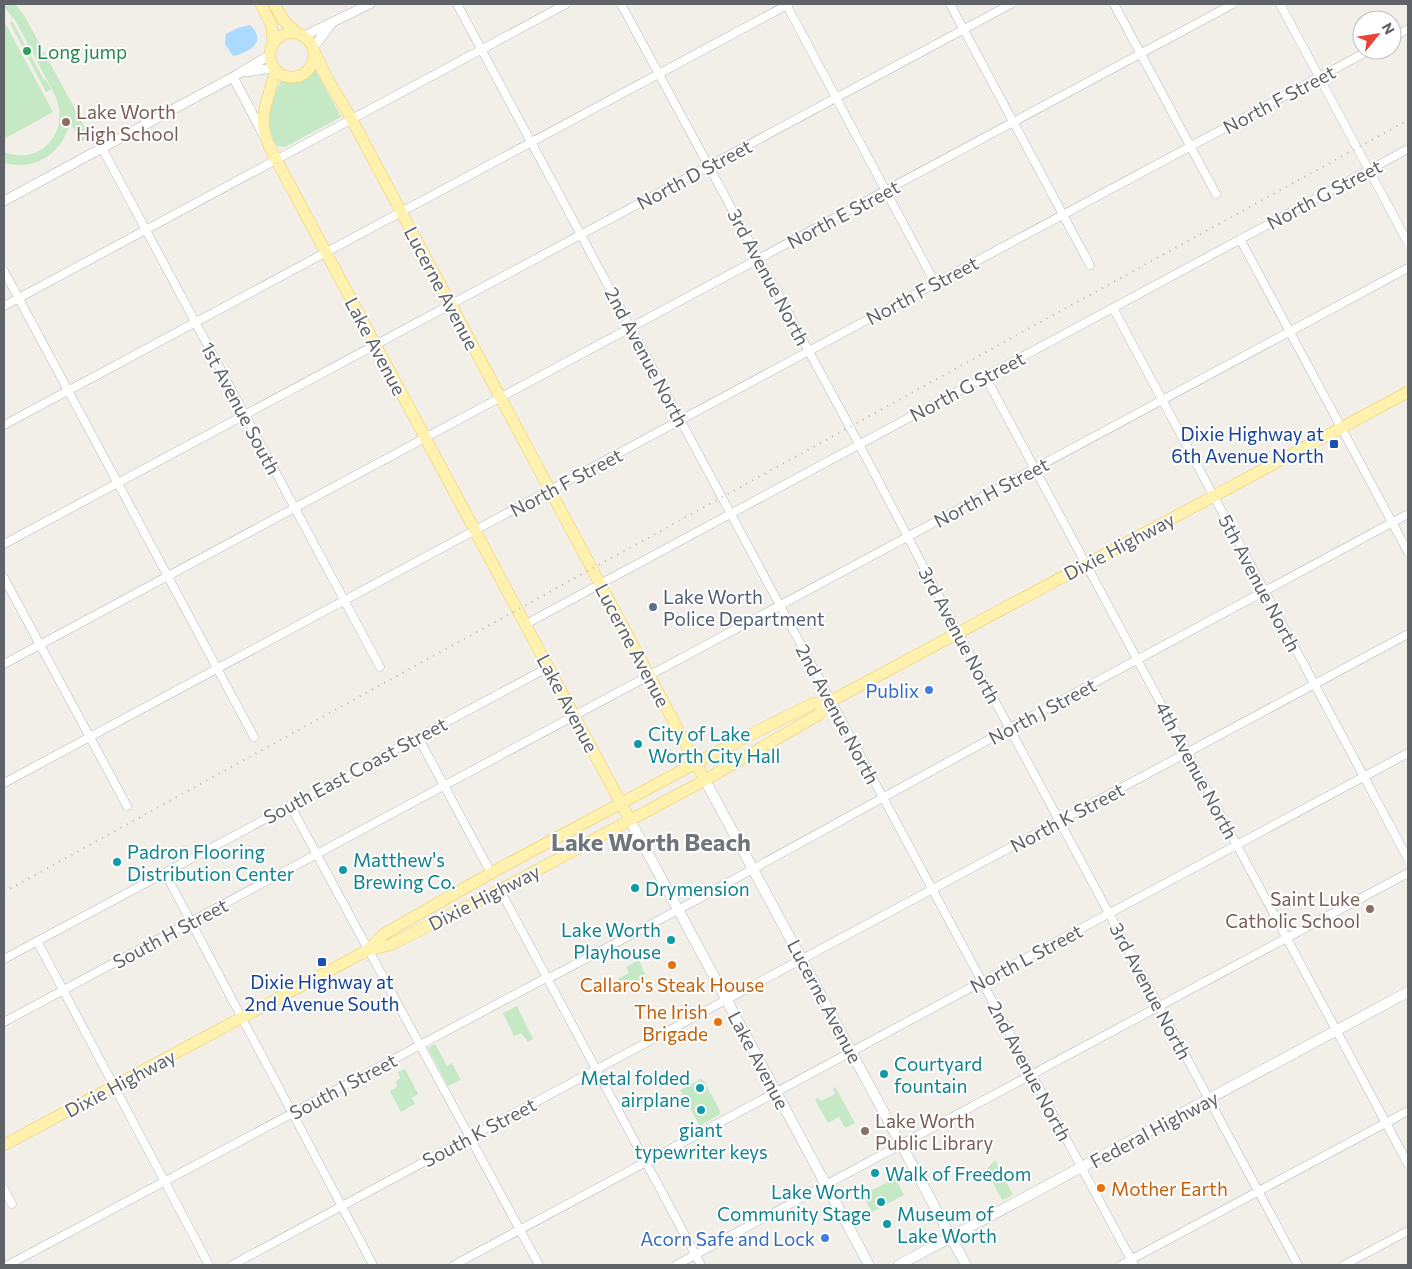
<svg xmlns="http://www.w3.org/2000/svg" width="1412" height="1269" viewBox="0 0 1412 1269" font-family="Commissioner,sans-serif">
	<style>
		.green { fill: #c5e8c5 }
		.water { fill: #aadaff }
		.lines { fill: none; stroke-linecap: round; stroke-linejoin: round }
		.minor-casing { stroke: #b5b8bc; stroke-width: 9 }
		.tertiary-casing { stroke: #b5b8bc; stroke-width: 10 }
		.secondary-casing { stroke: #b6babf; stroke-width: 11 }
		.primary-casing { stroke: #f2c960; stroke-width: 12 }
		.minor { stroke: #fff; stroke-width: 8 }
		.tertiary { stroke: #fff; stroke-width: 9 }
		.secondary { stroke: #fff; stroke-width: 10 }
		.primary { stroke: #fff2af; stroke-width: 11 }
		.rail { stroke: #b6b7b8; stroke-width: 2; stroke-dasharray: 1 6; stroke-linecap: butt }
		.leisure-dot { fill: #2e9e5b; stroke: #fff; stroke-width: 2 }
		.education-dot { fill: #8d6e63; stroke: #fff; stroke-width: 2 }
		.transit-dot { fill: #1a4fb4; stroke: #fff; stroke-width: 2 }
		.service-dot { fill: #5c6f8a; stroke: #fff; stroke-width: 2 }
		.shop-dot { fill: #3f7fe0; stroke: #fff; stroke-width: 2 }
		.culture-dot { fill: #0f9aa8; stroke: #fff; stroke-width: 2 }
		.food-dot { fill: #e8710a; stroke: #fff; stroke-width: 2 }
		.labels { text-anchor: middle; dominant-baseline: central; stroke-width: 4; stroke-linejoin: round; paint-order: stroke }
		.leisure-label { font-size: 19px; fill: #27864d; stroke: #fff; text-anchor: start }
		.street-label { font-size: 19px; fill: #5f6368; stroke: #fff }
		.education-label { font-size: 19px; fill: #785e54; stroke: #fff; text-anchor: start }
		.transit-label { font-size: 19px; fill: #164399; stroke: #fff; text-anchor: end }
		.service-label { font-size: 19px; fill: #4e5e75; stroke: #fff; text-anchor: start }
		.shop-label { font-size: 19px; fill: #366cbe; stroke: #fff; text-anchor: end }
		.culture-label { font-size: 19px; fill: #0d838f; stroke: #fff; text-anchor: start }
		.food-label { font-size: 19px; fill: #c56008; stroke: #fff }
		.district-label { font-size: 24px; font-weight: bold; fill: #70757a; stroke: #fff }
	</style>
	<rect width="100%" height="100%" fill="#f1efe8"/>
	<path class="green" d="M4 4H15L24 15 90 137 81 142 70 122C62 154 36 171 4 163V152C42 167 71 130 55 95L15 20 4 7Z
		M4 21 53 112 4 139Z
		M12 21 44 80 45 79 51 89 46 92 10 23Z
		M315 69 341 117 285 147 277 146C263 125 271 102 281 81L300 79Z
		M639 960 647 979 624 991 618 979 629 973 626 967Z
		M517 1006 533 1039 528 1042 521 1033 514 1036 503 1013Z
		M435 1044 447 1066 452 1063 461 1080 448 1086 428 1048Z
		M405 1069 418 1094 412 1098 415 1104 401 1112 390 1091 397 1087 396 1081 400 1078 398 1072Z
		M701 1079 704 1081 720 1111V1114L700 1126 680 1090Z
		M835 1087 855 1123 845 1128 839 1117 828 1123 815 1100 818 1098 821 1101 835 1094 833 1089Z
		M995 1160 1013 1195 1002 1200 986 1170Z
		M895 1178 904 1195 872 1212 863 1195Z"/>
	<path class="water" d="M250 25C268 42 249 52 233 56L225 44 226 34 238 28Z"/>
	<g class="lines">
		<defs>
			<path id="minor" d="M457 4 1134 1265
				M621 4 859 444 954 625 1298 1265
				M786 4 935 283
				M950 4 1090 265
				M1114 4 1216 194
				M1280 4 1408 243
				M1392 38 1408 29
				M102 148 380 667
				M1240 239 1408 552
				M4 271 254 737
				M4 306 566 4
				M1113 308 1408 859
				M985 376 1408 1164
				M4 425 789 4
				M4 544 1011 4
				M4 578 127 806
				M526 624 1408 149
				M4 664 1233 4
				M418 737 491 873
				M4 783 1370 50
				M290 805 539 1265
				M165 873 373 1265
				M500 890 701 1265
				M37 941 209 1265
				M4 959 549 667
				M4 1022 1408 268
				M4 1189 12 1204
				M8 1265 542 980 553 976 678 910 1010 728 1408 514
				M232 1265 1408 634
				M454 1265 1408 753
				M676 1265 1408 873
				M1121 1265 1408 1111
				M1344 1265 1408 1231"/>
			<path id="tertiary" d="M304 36 370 4
				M313 48 331 24
				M245 72 273 68
				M233 77 263 134
				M4 201 233 77 270 55"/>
			<path id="secondary" d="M705 780 966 1265
				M630 820 869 1265
				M899 1265 1408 992"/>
			<path id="primary" d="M261 4 272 26 273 45
				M274 4 284 21 298 34
				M270 55a22 22 0 1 1 44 0a22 22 0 1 1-44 0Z
				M314 51 328 80 351 118 705 780
				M275 71C269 102 255 115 270 148L630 820
				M368 950 384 934 491 873 696 763 758 731 812 704 831 701 1408 392
				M4 1145 368 950 390 945 500 890 705 780 818 715 831 701"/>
		</defs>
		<use href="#minor" class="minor-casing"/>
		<use href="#tertiary" class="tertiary-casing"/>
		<use href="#secondary" class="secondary-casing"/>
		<use href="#primary" class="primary-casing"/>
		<use href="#minor" class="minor"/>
		<use href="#tertiary" class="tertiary"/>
		<use href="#secondary" class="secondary"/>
		<use href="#primary" class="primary"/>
		<path class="rail" d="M4 892 1408 120"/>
	</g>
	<circle class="leisure-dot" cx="27" cy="51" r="5"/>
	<g class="education-dot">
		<circle cx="66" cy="122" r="5"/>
		<circle cx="1370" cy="909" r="5"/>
		<circle cx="865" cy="1131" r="5"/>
	</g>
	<g class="transit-dot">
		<rect x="1329" y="439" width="10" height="10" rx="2.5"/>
		<rect x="317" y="957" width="10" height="10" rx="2.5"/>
	</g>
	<circle class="service-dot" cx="653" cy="607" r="5"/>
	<g class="shop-dot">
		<circle cx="929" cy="690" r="5"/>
		<circle cx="825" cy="1238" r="5"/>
	</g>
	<g class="culture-dot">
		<circle cx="638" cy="744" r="5"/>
		<circle cx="117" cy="862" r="5"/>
		<circle cx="343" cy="870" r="5"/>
		<circle cx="635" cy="888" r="5"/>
		<circle cx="671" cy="940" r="5"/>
		<circle cx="884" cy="1074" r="5"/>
		<circle cx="700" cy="1088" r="5"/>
		<circle cx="701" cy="1110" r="5"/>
		<circle cx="875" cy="1173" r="5"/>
		<circle cx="881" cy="1202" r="5"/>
		<circle cx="887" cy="1224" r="5"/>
	</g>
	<g class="food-dot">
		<circle cx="672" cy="965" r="5"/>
		<circle cx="718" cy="1022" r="5"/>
		<circle cx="1101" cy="1188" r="5"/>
	</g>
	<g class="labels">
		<g class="leisure-label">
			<text x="37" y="51">Long jump</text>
		</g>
		<g class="street-label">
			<text transform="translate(1279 99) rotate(-28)">North F Street</text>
			<text transform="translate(694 174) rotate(-28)">North D Street</text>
			<text transform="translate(1324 194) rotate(-28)">North G Street</text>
			<text transform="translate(843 214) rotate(-28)">North E Street</text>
			<text transform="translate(769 277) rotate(62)">3rd Avenue North</text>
			<text transform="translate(442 288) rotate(62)">Lucerne Avenue</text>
			<text transform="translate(922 290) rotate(-28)">North F Street</text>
			<text transform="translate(376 346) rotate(62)">Lake Avenue</text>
			<text transform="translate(647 357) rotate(62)">2nd Avenue North</text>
			<text transform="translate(967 386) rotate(-28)">North G Street</text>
			<text transform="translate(241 408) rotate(62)">1st Avenue South</text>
			<text transform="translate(566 482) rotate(-28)">North F Street</text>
			<text transform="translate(991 492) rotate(-28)">North H Street</text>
			<text transform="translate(1119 546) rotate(-28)">Dixie Highway</text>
			<text transform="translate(1260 583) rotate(62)">5th Avenue North</text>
			<text transform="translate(960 635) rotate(62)">3rd Avenue North</text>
			<text transform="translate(633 645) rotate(62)">Lucerne Avenue</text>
			<text transform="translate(568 703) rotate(62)">Lake Avenue</text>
			<text transform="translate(1042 711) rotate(-28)">North J Street</text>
			<text transform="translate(838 714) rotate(62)">2nd Avenue North</text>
			<text transform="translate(355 770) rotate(-28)">South East Coast Street</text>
			<text transform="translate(1197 770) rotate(62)">4th Avenue North</text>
			<text transform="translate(1067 817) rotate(-28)">North K Street</text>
			<text transform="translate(484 897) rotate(-27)">Dixie Highway</text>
			<text transform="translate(170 933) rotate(-28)">South H Street</text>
			<text transform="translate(1026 958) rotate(-28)">North L Street</text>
			<text transform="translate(1151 991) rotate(62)">3rd Avenue North</text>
			<text transform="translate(825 1001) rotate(62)">Lucerne Avenue</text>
			<text transform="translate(759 1060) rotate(62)">Lake Avenue</text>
			<text transform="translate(1030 1071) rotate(62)">2nd Avenue North</text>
			<text transform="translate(120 1083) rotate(-28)">Dixie Highway</text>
			<text transform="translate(343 1086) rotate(-28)">South J Street</text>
			<text transform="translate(1154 1129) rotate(-28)">Federal Highway</text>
			<text transform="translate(479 1132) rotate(-28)">South K Street</text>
		</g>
		<g class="education-label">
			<text x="76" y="111">Lake Worth<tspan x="76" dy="22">High School</tspan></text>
			<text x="1360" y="898" text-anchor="end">Saint Luke<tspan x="1360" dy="22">Catholic School</tspan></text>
			<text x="875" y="1120">Lake Worth<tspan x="875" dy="22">Public Library</tspan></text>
		</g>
		<g class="transit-label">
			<text x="1324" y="433">Dixie Highway at<tspan x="1324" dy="22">6th Avenue North</tspan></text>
			<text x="322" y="981" text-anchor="middle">Dixie Highway at<tspan x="322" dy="22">2nd Avenue South</tspan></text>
		</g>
		<g class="service-label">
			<text x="663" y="596">Lake Worth<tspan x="663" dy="22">Police Department</tspan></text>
		</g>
		<g class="shop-label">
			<text x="919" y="690">Publix</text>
			<text x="815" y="1238">Acorn Safe and Lock</text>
		</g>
		<g class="culture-label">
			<text x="648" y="733">City of Lake<tspan x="648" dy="22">Worth City Hall</tspan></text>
			<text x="127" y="851">Padron Flooring<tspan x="127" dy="22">Distribution Center</tspan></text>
			<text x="353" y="859">Matthew's<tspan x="353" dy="22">Brewing Co.</tspan></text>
			<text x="645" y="888">Drymension</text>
			<text x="661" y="929" text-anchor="end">Lake Worth<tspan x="661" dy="22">Playhouse</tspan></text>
			<text x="894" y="1063">Courtyard<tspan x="894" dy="22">fountain</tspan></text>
			<text x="690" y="1077" text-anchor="end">Metal folded<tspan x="690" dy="22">airplane</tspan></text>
			<text x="701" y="1129" text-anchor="middle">giant<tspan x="701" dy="22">typewriter keys</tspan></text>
			<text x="885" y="1173">Walk of Freedom</text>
			<text x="871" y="1191" text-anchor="end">Lake Worth<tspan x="871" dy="22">Community Stage</tspan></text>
			<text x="897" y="1213">Museum of<tspan x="897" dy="22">Lake Worth</tspan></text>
		</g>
		<g class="food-label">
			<text x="672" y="984">Callaro's Steak House</text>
			<text x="708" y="1011" text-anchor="end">The Irish<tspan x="708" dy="22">Brigade</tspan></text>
			<text x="1111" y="1188" text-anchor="start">Mother Earth</text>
		</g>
		<g class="district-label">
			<text x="651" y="841">Lake Worth Beach</text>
		</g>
	</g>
	<rect width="1412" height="1269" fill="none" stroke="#5f6368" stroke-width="10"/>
	<g transform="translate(1377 35) rotate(60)"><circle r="24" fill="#ffffff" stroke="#bfc1c3"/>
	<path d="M0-4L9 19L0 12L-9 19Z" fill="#ea4335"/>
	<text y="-8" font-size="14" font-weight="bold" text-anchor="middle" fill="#5f6368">N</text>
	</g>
</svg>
